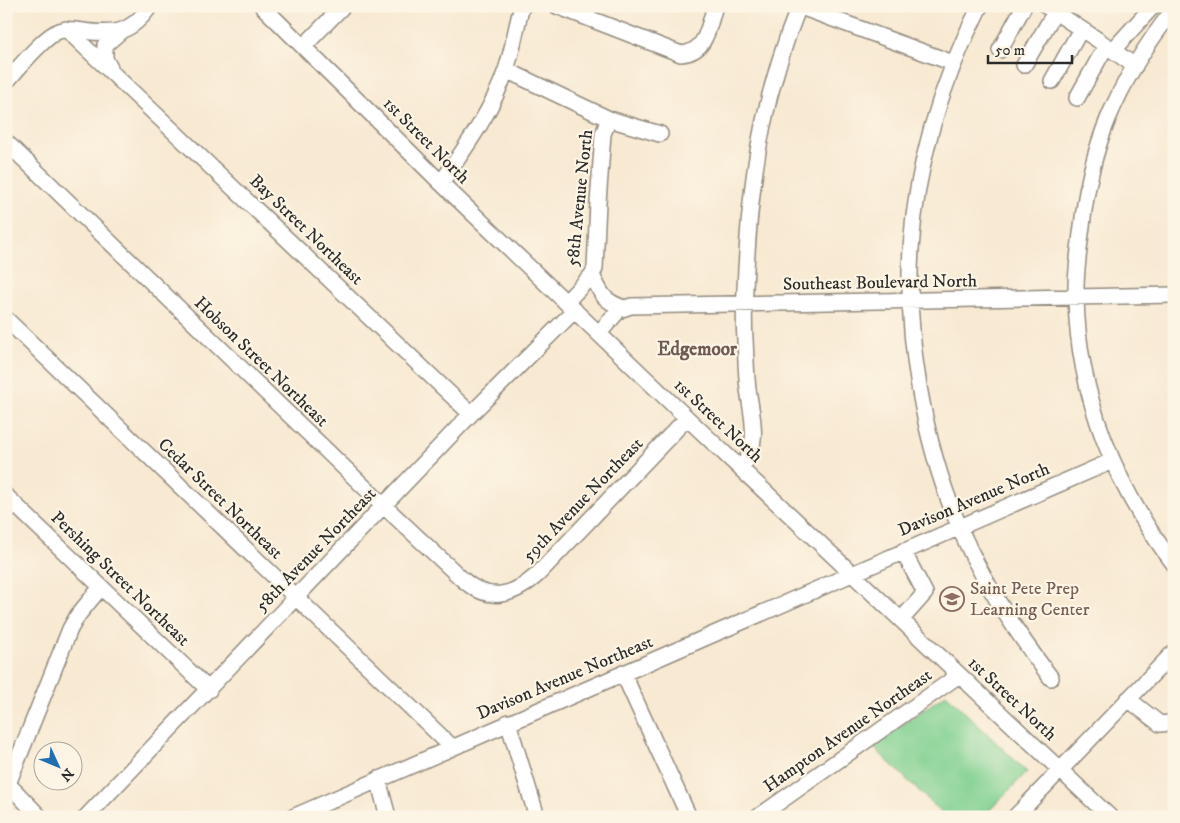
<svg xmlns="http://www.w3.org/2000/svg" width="1180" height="823" viewBox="0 0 1180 823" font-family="'IM FELL DW Pica',serif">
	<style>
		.green { fill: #80d091; stroke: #567e5e }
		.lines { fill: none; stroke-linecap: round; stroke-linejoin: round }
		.minor-casing { stroke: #928a7e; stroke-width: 18 }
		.minor { stroke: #fff; stroke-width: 15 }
		.labels { text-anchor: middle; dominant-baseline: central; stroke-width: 4.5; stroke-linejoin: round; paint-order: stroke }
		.street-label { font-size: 18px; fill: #2b2b2b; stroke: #fcf5e5 }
		.education-label { font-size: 18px; fill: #785e54; stroke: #fcf5e5; text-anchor: start }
		.neighbourhood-label { font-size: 19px; font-weight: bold; fill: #6f5b54; stroke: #fcf5e5 }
	</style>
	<rect width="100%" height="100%" fill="#fcf5e5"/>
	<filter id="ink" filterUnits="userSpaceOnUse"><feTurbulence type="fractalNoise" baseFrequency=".02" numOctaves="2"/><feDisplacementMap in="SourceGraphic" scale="10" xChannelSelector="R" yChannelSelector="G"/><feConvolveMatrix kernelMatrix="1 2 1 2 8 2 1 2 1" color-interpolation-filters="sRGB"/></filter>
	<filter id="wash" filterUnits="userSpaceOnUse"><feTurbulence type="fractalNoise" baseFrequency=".0096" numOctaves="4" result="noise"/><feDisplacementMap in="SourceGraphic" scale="20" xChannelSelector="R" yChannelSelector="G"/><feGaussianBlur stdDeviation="1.12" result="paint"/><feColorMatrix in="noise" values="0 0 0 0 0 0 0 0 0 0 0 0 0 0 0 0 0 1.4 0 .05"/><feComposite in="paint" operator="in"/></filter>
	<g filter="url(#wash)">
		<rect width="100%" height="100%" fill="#f8e9d2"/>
		<path class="green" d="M946 694 1027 772 983 817H946L872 746Z"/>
	</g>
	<g filter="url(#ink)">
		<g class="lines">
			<defs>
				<path id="minor" d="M262 6 441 183 687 418 1110 817
					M557 6 681 54C707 52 708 27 715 6
					M798 6 953 63
					M980 6C942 81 916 164 911 249 905 338 924 444 959 526 982 581 1015 631 1051 678
					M1046 6 1098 40 1135 66
					M1174 9C1147 43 1124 80 1108 119 1094 153 1086 190 1082 226 1079 250 1075 274 1076 298 1078 394 1115 488 1174 564
					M66 29 471 414
					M304 46 343 6
					M1000 50 1024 6
					M1113 50 1153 6
					M1024 65 1055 12
					M110 68 105 59V45L121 31
					M506 70 609 119 660 134
					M1052 81 1081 29
					M6 82C18 69 44 36 59 31 67 28 75 30 83 31 114 35 131 34 150 6
					M1077 98 1106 46
					M6 142 384 506 462 579C488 602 511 598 537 575L687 418
					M441 183C466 147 492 111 506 70 513 49 516 27 522 6
					M592 275C601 294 603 301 624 308
					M566 302 592 275 595 268 598 203 603 134 609 119
					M6 319 452 747
					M599 333 619 310 631 306 1174 295
					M741 468C761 445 752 417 748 389 746 373 746 356 745 340 743 311 745 282 747 253 752 164 766 89 799 6
					M6 496 209 690
					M901 620 925 593 903 551
					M623 673 689 817
					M1128 699 1160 724 1170 723 1174 719
					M508 722 537 817
					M378 779 388 817
					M40 817 8 784 70 629 78 615 101 587
					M86 817 471 414 575 310
					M293 817 1112 461
					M758 817 959 675
					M1015 817 1174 652"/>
			</defs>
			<use href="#minor" class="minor-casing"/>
			<use href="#minor" class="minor"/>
		</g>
	</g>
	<defs>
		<symbol id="school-ring" viewBox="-11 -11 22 22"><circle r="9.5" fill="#fcf5e5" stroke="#8d6e63" stroke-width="1.5"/><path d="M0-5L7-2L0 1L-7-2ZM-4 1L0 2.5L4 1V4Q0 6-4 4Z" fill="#8d6e63"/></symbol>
	</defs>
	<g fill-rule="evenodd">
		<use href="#school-ring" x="938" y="585" width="28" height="28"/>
	</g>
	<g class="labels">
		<g class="street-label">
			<text transform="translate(426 141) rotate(45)">1st Street North</text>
			<text transform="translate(580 198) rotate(-84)">58th Avenue North</text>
			<text transform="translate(306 230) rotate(44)">Bay Street Northeast</text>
			<text transform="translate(880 283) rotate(-1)">Southeast Boulevard North</text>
			<text transform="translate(261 362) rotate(44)">Hobson Street Northeast</text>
			<text transform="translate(718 421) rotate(43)">1st Street North</text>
			<text transform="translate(220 499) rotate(44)">Cedar Street Northeast</text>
			<text transform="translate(583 500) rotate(-46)">59th Avenue Northeast</text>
			<text transform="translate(974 500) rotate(-23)">Davison Avenue North</text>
			<text transform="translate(316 550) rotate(-46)">58th Avenue Northeast</text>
			<text transform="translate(120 579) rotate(44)">Pershing Street Northeast</text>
			<text transform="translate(565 678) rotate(-23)">Davison Avenue Northeast</text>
			<text transform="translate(1012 699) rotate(43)">1st Street North</text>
			<text transform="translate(848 731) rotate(-35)">Hampton Avenue Northeast</text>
		</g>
		<g class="education-label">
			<text x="970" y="589">Saint Pete Prep<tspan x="970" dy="21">Learning Center</tspan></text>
		</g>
		<g class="neighbourhood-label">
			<text x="697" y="349">Edgemoor</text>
		</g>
	</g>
	<rect width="1180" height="823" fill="none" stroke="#fcf5e5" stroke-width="25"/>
	<g transform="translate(58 766) rotate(134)"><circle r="24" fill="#fcf5e5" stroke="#a8a49b"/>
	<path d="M0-4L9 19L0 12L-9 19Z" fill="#1f6fb2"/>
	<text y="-8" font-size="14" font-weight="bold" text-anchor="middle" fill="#2b2b2b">N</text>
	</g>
	<path d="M988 55v8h84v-8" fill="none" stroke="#2b2b2b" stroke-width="2.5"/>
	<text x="995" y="55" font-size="15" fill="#2b2b2b" stroke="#fcf5e5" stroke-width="4" paint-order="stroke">50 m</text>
</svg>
